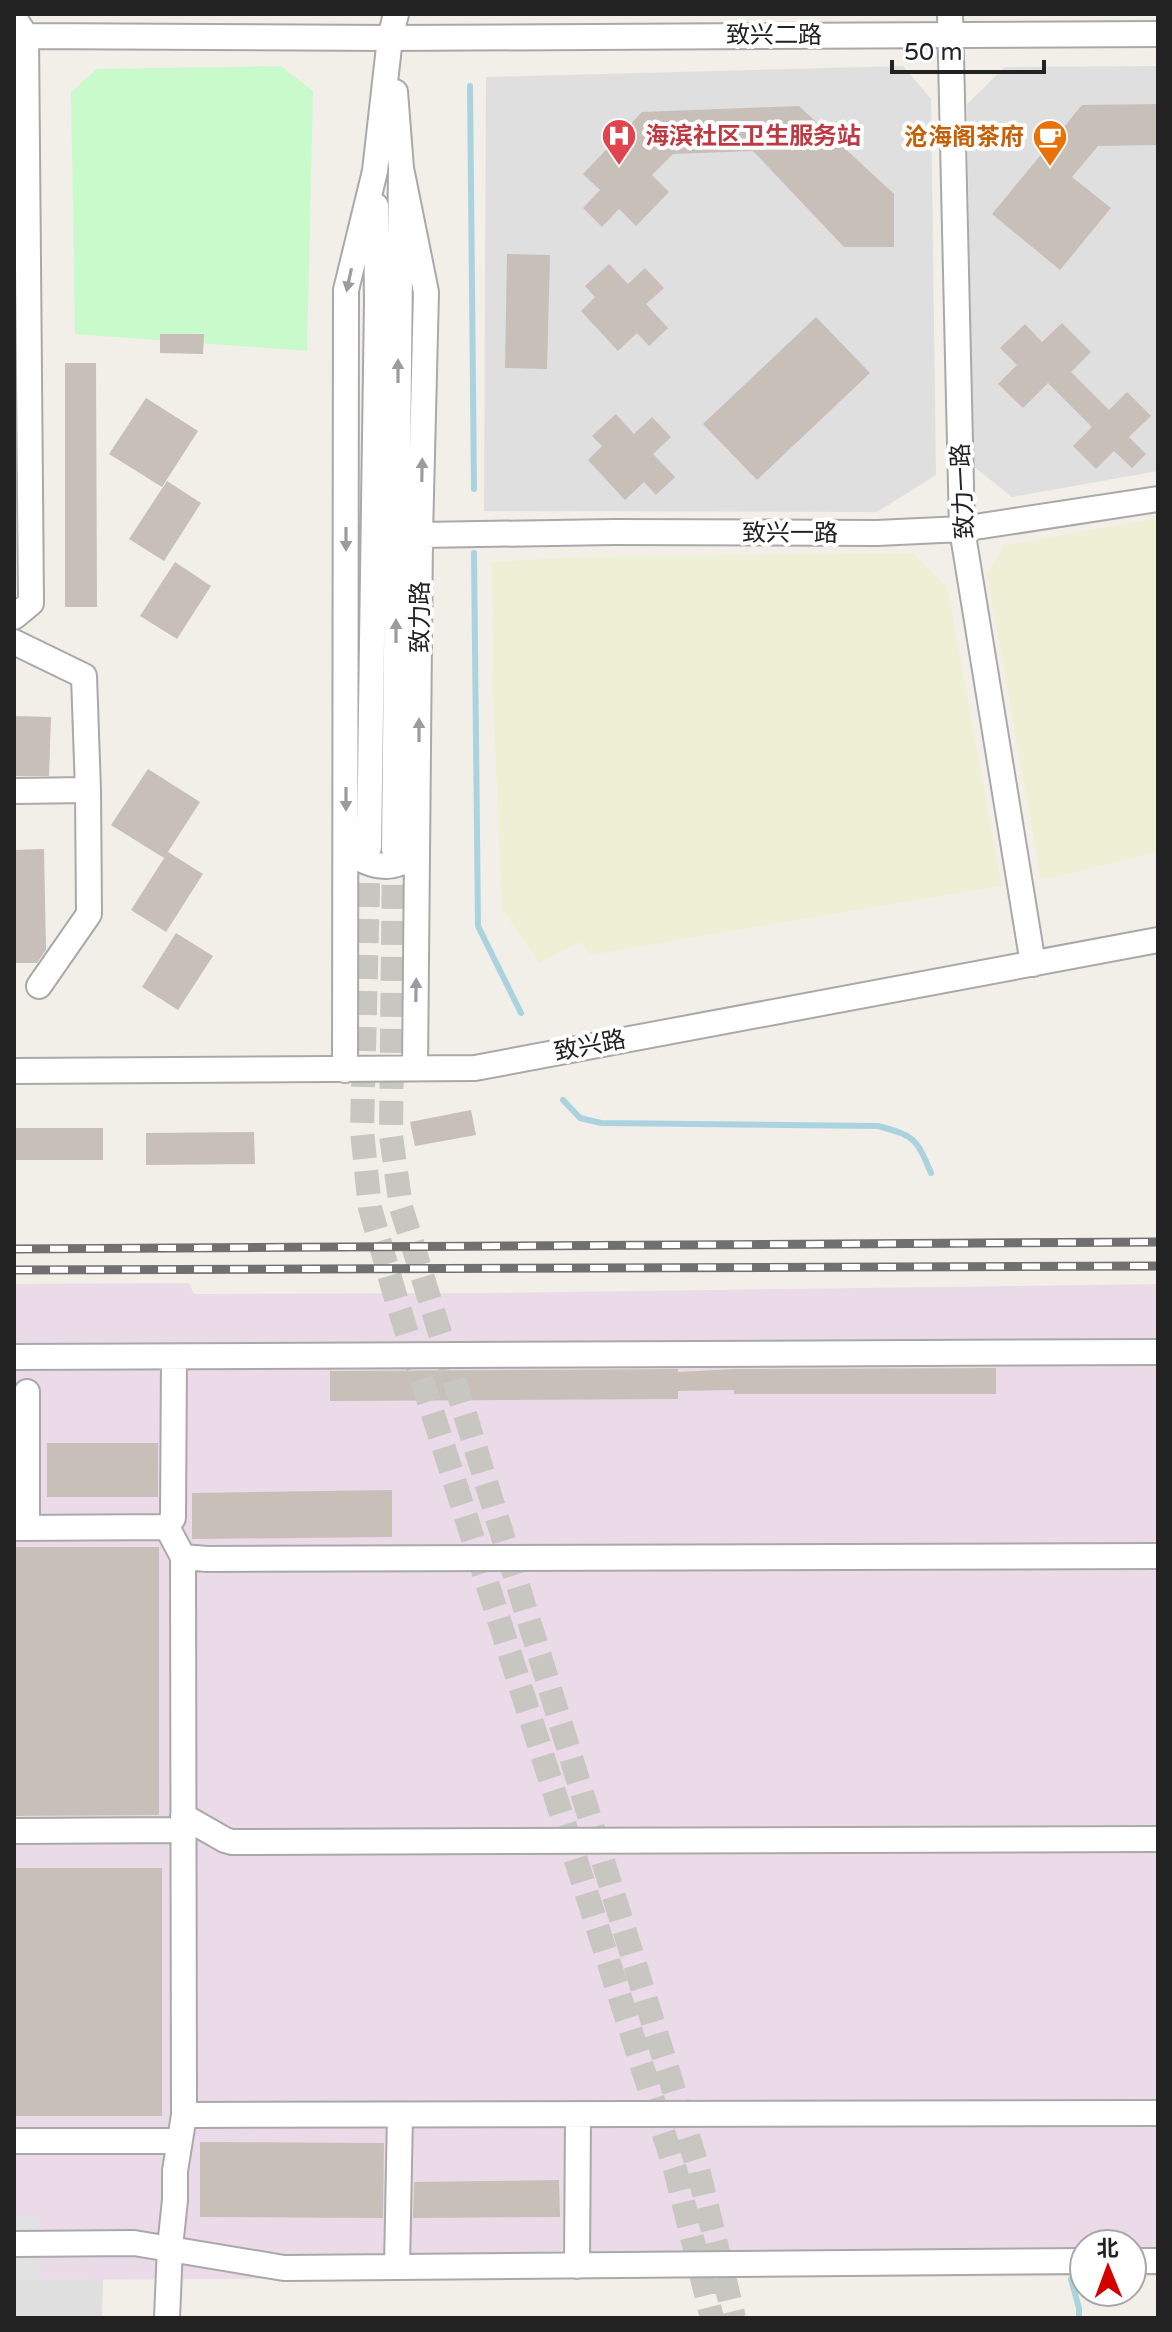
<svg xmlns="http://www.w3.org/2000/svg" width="1172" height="2332" viewBox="0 0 1172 2332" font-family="'Varela Round','Noto Sans SC',sans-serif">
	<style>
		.residential { fill: #e0dfdf }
		.industrial { fill: #ebdbe8 }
		.farmland { fill: #eef0d5 }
		.park { fill: #c8facc }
		.parking { fill: #e2e2e2 }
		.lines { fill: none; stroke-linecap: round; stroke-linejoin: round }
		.stream { stroke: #aad3df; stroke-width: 6 }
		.building { fill: #c7bfb8 }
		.minor-tunnel { stroke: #c8c6c1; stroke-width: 24; stroke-dasharray: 24 12; stroke-linecap: butt }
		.minor-casing { stroke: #a9a9a9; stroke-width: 28 }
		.minor { stroke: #fff; stroke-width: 24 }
		.rail-casing { stroke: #707070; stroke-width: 9 }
		.rail { stroke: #fff; stroke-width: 6; stroke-dasharray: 18; stroke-linecap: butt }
		.oneway { fill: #9c9c9c }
		.labels { text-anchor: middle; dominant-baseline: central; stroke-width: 8; stroke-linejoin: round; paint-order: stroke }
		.street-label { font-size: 24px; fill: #222; stroke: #fff }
		.health-label { font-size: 24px; font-weight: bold; fill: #be3a42; stroke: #fff; text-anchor: start }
		.food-label { font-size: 24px; font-weight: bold; fill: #c56008; stroke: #fff; text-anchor: end }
	</style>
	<rect width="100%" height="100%" fill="#f2efe9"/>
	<path class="residential" d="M903 66 931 99 936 475 877 512 484 511 486 77Z
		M1158 66V471L1012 497 973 466 967 104 1005 67Z
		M103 2279 102 2318H14V2280Z"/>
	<path class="industrial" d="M189 1283 194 1294 489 1293 1158 1284V2276H1132V2244H1084V2276L14 2280V1284Z"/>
	<path class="farmland" d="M1158 518V852L1041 880 987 575 1004 545Z
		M912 553 947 586 1002 886 590 955 580 942 539 963 502 909 493 697 492 562 579 557Z"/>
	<path class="park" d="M281 66 313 91 307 351 75 334 71 92 97 69Z"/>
	<path class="parking" d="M14 2217H38L39 2280H14Z"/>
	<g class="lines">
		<path class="stream" d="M470 86 474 489
			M474 553 478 926 521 1013
			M563 1100 580 1118 601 1123 878 1126C914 1136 916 1137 931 1173
			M1071 2279 1079 2308V2318"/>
	</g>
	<path class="building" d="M1158 104V145L1098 146 1072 177 1111 208 1060 270 992 214 1082 105Z
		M799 106 894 194V247H844L753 151 673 154 652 175 669 192 636 226 619 209 602 227 583 208 600 190 583 174 642 112Z
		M507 254 550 255 547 369 505 368Z
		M609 264 628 284 645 268 664 288 646 304 668 328 649 346 637 333 618 351 581 311 595 297 585 286Z
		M816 317 870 373 757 480 703 424Z
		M1062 323 1091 352 1071 372 1109 410 1127 392 1151 416 1129 437 1146 454 1132 468 1114 451 1096 469 1073 446 1092 427 1048 383 1023 408 998 384 1017 365 1000 348 1025 324 1042 342Z
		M160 334H204L203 354 160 353Z
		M65 363H96L97 607H65Z
		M146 398 198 431 162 487 109 454Z
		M616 414 634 434 652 417 671 437 653 454 675 477 656 495 644 482 625 500 588 460 602 446 592 436Z
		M167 481 201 503 164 561 129 539Z
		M175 562 211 586 177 639 140 616Z
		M14 716 51 717 49 776H14Z
		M148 769 200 802 164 858 111 825Z
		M44 849 46 950 37 963H14V850Z
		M168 852 203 874 166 932 131 910Z
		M176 933 213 956 178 1010 142 987Z
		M471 1110 476 1135 415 1146 410 1122Z
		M14 1128H103V1160H14Z
		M254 1132 255 1164 146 1165V1133Z
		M996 1368V1394H734V1390L678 1391V1399L330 1401V1371L678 1369V1372L734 1369Z
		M47 1443H158V1497H47Z
		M392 1490V1537L192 1539V1493Z
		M14 1547H159V1815L14 1816Z
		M14 1868H162V2116H14Z
		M200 2142 384 2143 383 2218 200 2217Z
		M559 2180 560 2217 413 2218 414 2182Z"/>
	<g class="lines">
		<path class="minor-tunnel" d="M369 847 362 1131 370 1208 397 1302 675 2169 712 2318
			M394 849 391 1136 401 1207 697 2165 734 2318"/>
		<defs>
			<path id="minor" d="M950 14 962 529 1033 964
				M14 18 26 36 31 603 14 617
				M26 36 390 38 1158 34
				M401 168 426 292 420 535 415 1068
				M420 535 614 532 877 533 962 529 1158 499
				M14 642 84 676 88 790
				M14 791 88 790 89 914 39 986
				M369 847 377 301 376 206
				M347 848C365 867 397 875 415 851
				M394 849 401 168 395 92
				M345 1070 346 290 375 171 390 38 396 14
				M14 1071 475 1068 1158 940
				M14 1357 1158 1352
				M27 1392V1528
				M167 1527 173 1518 174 1357
				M14 1528 167 1527 183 1557 207 1559 1158 1556
				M183 1816 225 1840 232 1842 1158 1839
				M14 1831 184 1830
				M184 2115 1158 2113
				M14 2141H179
				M14 2244 134 2243 284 2268 1084 2261
				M1132 2261H1158
				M577 2266 578 2115
				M397 2267 400 2115
				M167 2318 170 2247 175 2200V2171L184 2115 183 1557"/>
		</defs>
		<use href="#minor" class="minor-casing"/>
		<use href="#minor" class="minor"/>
		<defs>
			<path id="rail" d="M14 1249 1158 1242
				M14 1270 1158 1266"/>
		</defs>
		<use href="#rail" class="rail-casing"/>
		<use href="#rail" class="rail"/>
	</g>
	<defs><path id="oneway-solid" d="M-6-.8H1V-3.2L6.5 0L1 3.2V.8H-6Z" transform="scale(2)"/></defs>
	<g class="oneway">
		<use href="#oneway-solid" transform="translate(349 280) rotate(102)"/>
		<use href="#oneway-solid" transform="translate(398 371) rotate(-90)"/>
		<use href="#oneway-solid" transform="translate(422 470) rotate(-89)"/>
		<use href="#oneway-solid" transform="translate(346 539) rotate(90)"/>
		<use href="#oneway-solid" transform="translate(396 631) rotate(-90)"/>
		<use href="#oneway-solid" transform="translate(419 730) rotate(-90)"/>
		<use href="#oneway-solid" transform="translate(346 799) rotate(90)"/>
		<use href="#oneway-solid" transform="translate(416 990) rotate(-89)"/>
	</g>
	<defs>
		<symbol id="hospital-pin" viewBox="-11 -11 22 30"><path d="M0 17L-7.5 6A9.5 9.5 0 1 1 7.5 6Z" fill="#e0444e" stroke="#fff"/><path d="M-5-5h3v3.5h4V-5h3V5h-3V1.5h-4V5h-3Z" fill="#fff"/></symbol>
		<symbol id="cafe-pin" viewBox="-11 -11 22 30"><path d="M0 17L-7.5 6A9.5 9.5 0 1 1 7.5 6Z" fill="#e8710a" stroke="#fff"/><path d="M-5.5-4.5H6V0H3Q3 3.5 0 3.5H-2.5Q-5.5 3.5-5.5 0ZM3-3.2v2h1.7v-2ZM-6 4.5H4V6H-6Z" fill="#fff"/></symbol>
	</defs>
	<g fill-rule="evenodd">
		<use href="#hospital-pin" x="599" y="116" width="40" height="54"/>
		<use href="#cafe-pin" x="1030" y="117" width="40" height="54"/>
	</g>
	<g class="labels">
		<g class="street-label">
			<text x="774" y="35">致兴二路</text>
			<text transform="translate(963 491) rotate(-93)">致力一路</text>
			<text x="790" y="533">致兴一路</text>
			<text transform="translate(420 617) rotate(-90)">致力路</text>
			<text transform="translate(590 1046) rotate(-11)">致兴路</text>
		</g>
		<g class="health-label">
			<text x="645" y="136">海滨社区卫生服务站</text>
		</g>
		<g class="food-label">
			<text x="1024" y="137">沧海阁茶府</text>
		</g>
	</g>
	<rect width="1172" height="2332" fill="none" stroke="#222222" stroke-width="32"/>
	<g transform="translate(1108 2268) rotate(359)"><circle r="38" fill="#ffffff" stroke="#a7a7a7" stroke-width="2"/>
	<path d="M0-6L14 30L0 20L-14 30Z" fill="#d40000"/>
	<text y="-12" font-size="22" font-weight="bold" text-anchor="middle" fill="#222222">北</text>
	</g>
	<path d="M892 60v12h152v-12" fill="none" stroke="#222222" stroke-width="4"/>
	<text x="904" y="60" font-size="24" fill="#222222" stroke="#ffffff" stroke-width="6" paint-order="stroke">50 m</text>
</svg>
